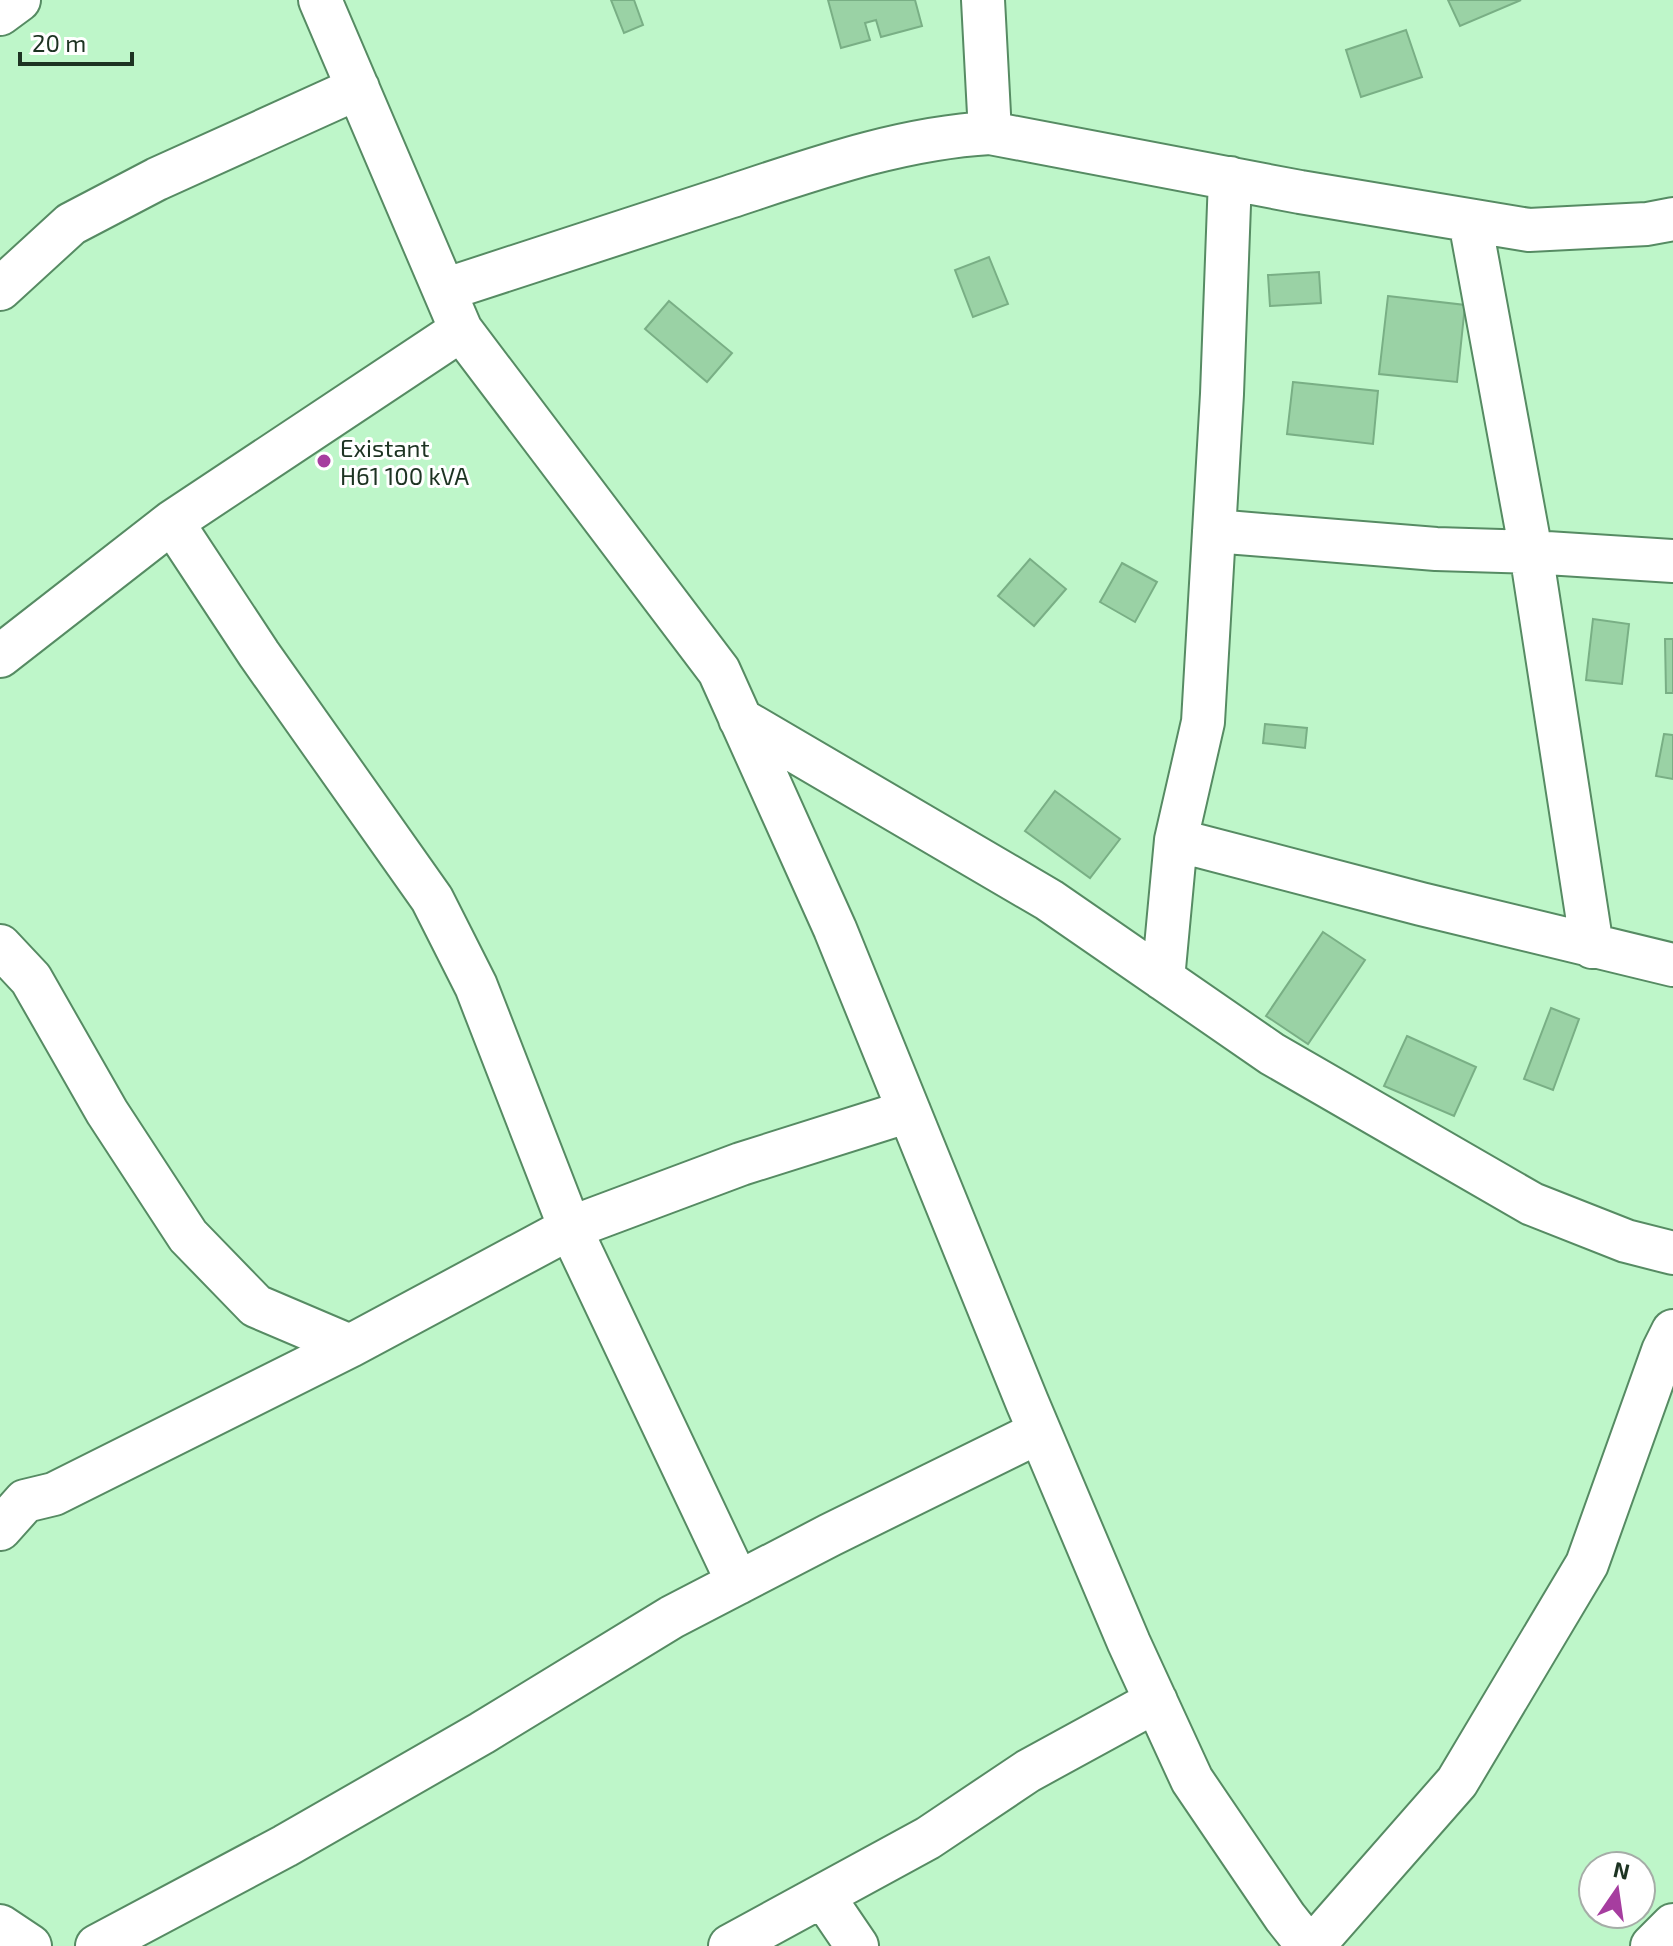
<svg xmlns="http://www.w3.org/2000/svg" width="1673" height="1946" viewBox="0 0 1673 1946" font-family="'Exo 2',sans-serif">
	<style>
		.building { fill: #9ad2a5; stroke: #79af85; stroke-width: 2 }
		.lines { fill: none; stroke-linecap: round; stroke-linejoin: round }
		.minor-casing { stroke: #568b63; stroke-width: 46 }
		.minor { stroke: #fff; stroke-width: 42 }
		.poi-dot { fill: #a63d9f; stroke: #fff; stroke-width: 3 }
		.labels { text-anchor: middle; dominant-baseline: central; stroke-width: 6; stroke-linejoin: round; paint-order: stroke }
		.poi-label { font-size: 24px; fill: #1d3322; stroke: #fff; text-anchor: start }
	</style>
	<rect width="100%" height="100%" fill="#bef6c9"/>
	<path class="building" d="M611 0H634L643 25 624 33Z
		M828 0H915L922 26 881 37 876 20 865 23 870 40 841 48Z
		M1448 0H1521L1460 26Z
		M1406 30 1422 77 1361 97 1346 50Z
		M989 257 1008 304 973 317 955 270Z
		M1319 272 1321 303 1270 306 1268 275Z
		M1388 296 1465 305 1457 382 1379 374Z
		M669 301 732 353 707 382 645 329Z
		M1293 382 1378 391 1373 444 1287 434Z
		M1030 559 1066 589 1034 626 998 596Z
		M1122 563 1157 582 1135 622 1100 602Z
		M1593 619 1629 624 1622 684 1586 680Z
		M1665 639H1673V693H1666Z
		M1265 724 1307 728 1305 748 1263 743Z
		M1664 734 1673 735V779L1656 776Z
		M1055 791 1120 839 1090 878 1025 831Z
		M1323 932 1365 960 1308 1044 1266 1016Z
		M1551 1008 1579 1019 1553 1090 1524 1079Z
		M1407 1036 1476 1067 1454 1116 1384 1086Z"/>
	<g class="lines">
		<defs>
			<path id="minor" d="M320 0 461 330 719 671 835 929 1027 1402 1129 1643 1192 1780 1285 1917 1308 1946
				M983 0 990 133
				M0 14 19 0
				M1470 221 1531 552 1592 947
				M0 289 71 224 157 179 358 88
				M444 290C539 259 634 228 729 197 814 169 900 138 990 133L1300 192 1529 230 1647 224 1673 219
				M172 522 259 654 432 899 476 986 570 1228 738 1583
				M1214 531 1436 549 1531 552 1673 561
				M0 656 172 522 461 330
				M740 719 1049 900 1272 1054 1532 1204 1626 1241 1673 1253
				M1176 840 1421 904 1673 965
				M0 946 31 979 107 1112 188 1236 256 1306 350 1346
				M1163 979 1176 840 1203 722 1222 394 1230 178
				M0 1529 25 1501 54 1494 350 1346 570 1228 741 1164 909 1111
				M823 1896 857 1946
				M0 1926 30 1946
				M97 1946 285 1846 482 1733 672 1617 830 1535 1039 1432
				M730 1946 928 1838 1028 1771 1156 1701
				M1313 1946 1457 1782 1587 1564 1663 1351 1673 1331
				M1652 1946 1673 1925"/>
		</defs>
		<use href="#minor" class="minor-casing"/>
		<use href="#minor" class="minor"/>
	</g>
	<circle class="poi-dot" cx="324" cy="461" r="8"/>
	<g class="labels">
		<g class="poi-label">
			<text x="340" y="447">Existant<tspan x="340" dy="28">H61 100 kVA</tspan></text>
		</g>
	</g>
	<g transform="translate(1617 1890) rotate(13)"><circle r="38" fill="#ffffff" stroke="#a5ada7" stroke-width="2"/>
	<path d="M0-6L14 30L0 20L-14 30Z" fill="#a63d9f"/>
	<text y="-12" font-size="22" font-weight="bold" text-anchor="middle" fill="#1d3322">N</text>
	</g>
	<path d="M20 52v12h112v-12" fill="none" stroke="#1d3322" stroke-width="4"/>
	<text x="32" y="52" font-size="24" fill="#1d3322" stroke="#ffffff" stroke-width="6" paint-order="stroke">20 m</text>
</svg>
